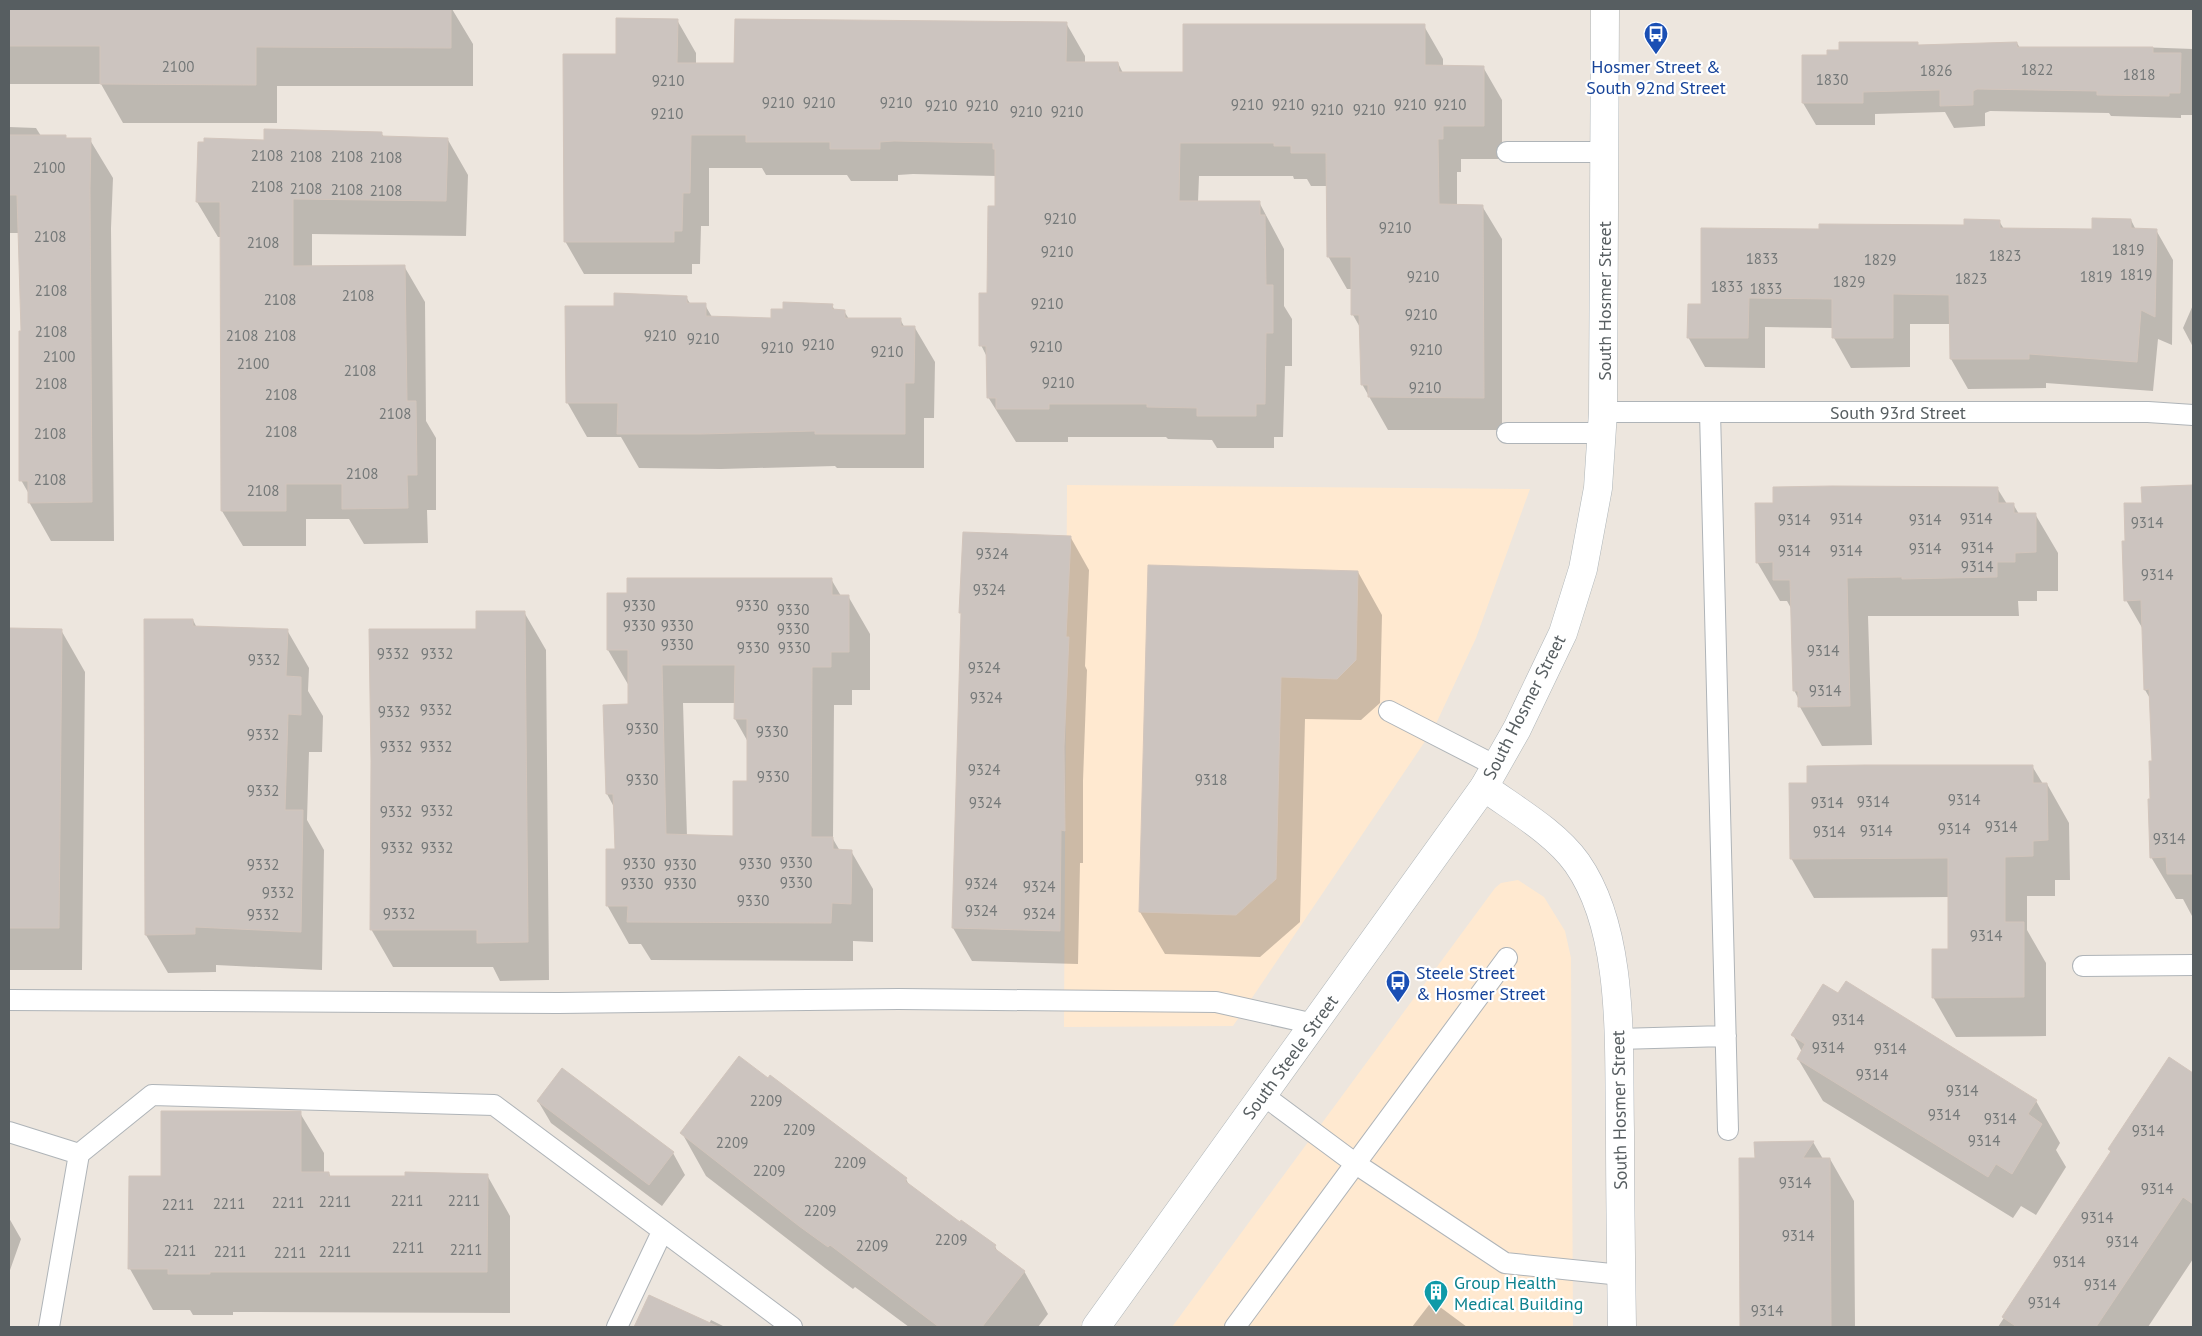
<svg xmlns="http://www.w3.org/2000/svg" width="2202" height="1336" viewBox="0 0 2202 1336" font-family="'PT Sans',sans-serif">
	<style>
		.commercial { fill: #ffe9d0 }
		.shadow { fill: #0003; fill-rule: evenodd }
		.building { fill: #ccc4bf; stroke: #d2c5bc; fill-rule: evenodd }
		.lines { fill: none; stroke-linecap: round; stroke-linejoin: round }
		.lane-casing { stroke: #afb4b8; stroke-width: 22 }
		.street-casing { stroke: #afb4b8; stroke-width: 29 }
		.secondary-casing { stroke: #aeb5b8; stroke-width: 29 }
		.lane { stroke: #fff; stroke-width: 20 }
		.street { stroke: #fff; stroke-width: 28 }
		.secondary { stroke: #fff; stroke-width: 28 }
		.labels { text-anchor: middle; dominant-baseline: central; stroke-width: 4.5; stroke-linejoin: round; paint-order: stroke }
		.number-label { font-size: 15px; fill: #747878 }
		.transit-label { font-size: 18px; fill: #164399; stroke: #fff }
		.street-label { font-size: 18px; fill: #575e61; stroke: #fff }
		.culture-label { font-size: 18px; fill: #0d838f; stroke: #fff; text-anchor: start }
	</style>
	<rect width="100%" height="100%" fill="#ede6de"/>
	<path class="commercial" d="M1067 485 1530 489 1476 638 1434 728 1233 1026 1064 1027Z
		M1518 880 1544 897 1565 931 1571 958 1573 1327H1172L1495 888 1501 883Z"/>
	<path class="shadow" d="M9 9H452L473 44V86H277V123H123L101 84H9Z
		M677 20 696 53V64L735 65 1066 23 1085 56V63H1118L1123 73H1184L1424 26 1443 59V66L1483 67 1502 100V159H1461V172H1457V206H1482L1502 239V430H1388L1362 384 1361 329 1353 315 1352 289H1347L1328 256 1327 186H1311L1307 179H1294L1293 176H1199L1198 202H1259L1284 249V306L1292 319V366H1285L1283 437H1274V448H1217L1212 440 1168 439 1166 437H1068V442H1016L988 397 987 357 981 345 988 294 997 207V176L913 174 898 175V181H851L847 175H766L762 168H709V226H701L700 264H692V274H584L565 241 617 56Z
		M2017 43 2020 48H2139V47L2193 49 2192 115H2181V118L2111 116 2109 113 1990 111 1985 113V126L1954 128 1945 112 1875 114V125H1816L1803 103 1828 56 1840 51 1917 44 1919 47Z
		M9 127 36 128 41 136 90 140 113 178 111 228 114 541H51L29 502V494L21 480 23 332 19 233H9Z
		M381 133 384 137 448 140 468 175 466 236 312 234V267L404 266 425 302 426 421 436 438V510H427L428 543 364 544 349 519H306V546H243L222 511 221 237H218L197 202 265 141Z
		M2131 220 2136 230H2156L2173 260 2172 345 2158 339 2153 391 2046 383V388L1968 389 1951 359V324H1910V367L1851 368 1834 338V328L1765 327V368L1705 367 1688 337 1702 305 1820 230 1965 226 1999 221 2004 229 2093 230Z
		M686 297 691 305H705L712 317 772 319 832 305 835 311H844L849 319H900L905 328H915L935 362 934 418H924V468H837L835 466 721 469 639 468 621 437H587L567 402 615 307Z
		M2193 305V347L2183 328Z
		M2193 486V916H2192L2183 899H2176L2151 857 2153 762 2151 700 2145 690 2144 631 2126 600V542L2143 504V488Z
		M1997 488 2007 504H2013L2019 514H2035L2058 553V591H2037V601H2018L2019 616H1868L1872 745 1822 746 1800 707 1799 700 1794 690 1792 610 1787 601H1780L1757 562Z
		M1071 538 1089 570 1085 666 1087 670 1083 781V863H1080L1078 964 972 961 953 928 962 616 961 613Z
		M1150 566 1358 572 1382 615 1380 703 1361 720 1305 719 1300 922 1260 957 1165 954 1140 912Z
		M831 579 841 596H848L870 634V690H852V705H834L833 839 840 851H851L873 889V942L853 941V961L651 960 641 944H629L607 905 616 850 614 807 607 794 629 706V686L608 650V595ZM683 703H735V719L748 742V782L735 837 687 836Z
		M524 612 546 650 549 980 500 981 493 967H393L371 929 477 630Z
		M193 620 197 628 287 630 309 668 308 691 323 716 322 752H309L307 820 324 850 322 970 216 965V972L168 973 146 935Z
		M9 630H61L85 672 82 970H9Z
		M2032 766 2043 784H2047L2069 823 2070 880H2055V896H2027V930L2046 963V1036L1956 1037 1933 997 1950 950V897L1814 898 1791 858Z
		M1793 1035 2036 1101 2060 1143 2056 1150 2066 1167 2036 1215 2021 1206 2013 1218 1823 1101 1798 1059 1802 1052Z
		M2169 1058 2193 1074V1259L2148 1327H1998L2111 1153 2109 1149Z
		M538 1101 673 1153 685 1175 662 1206 551 1123Z
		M300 1113 324 1153V1173H329L331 1178 487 1175 510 1216V1313L233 1312V1315H193L190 1310H153L130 1269V1177H162Z
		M682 1133 906 1179 910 1187 960 1224 995 1246 998 1253 1024 1271 1048 1314 1038 1327H909L855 1287 853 1289 825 1268 706 1176Z
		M1813 1142 1823 1159H1830L1854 1201 1855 1327H1742V1286L1756 1159Z
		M9 1218 21 1239 9 1273Z
		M650 1296 709 1324 711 1320 725 1327H635Z
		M1432 1301 1467 1327H1412Z"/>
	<path class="building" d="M9 9H451V48L256 47V85L100 84V46H9Z
		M616 18 678 19 677 63H734L735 19 1067 22 1066 62H1118L1119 72H1183V24H1425V65L1484 66V126H1443V139H1438L1439 204 1483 205 1484 398 1368 397V385H1361L1359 315H1351V257H1327L1326 153H1291V146H1274V143H1180L1179 201H1260V215H1265L1266 285H1273V333H1266L1265 404H1256V416H1197V408L1147 407V404H1049V409H996V398H987L986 346H979V293H987L988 206H995V149H993V143L894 141 880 142V149H830V142H746V135H691L690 193H683L682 231H674V242H564L563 54H616Z
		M1839 42H1918V45L2017 42V47H2153V53H2181L2180 93H2169V96L2097 95V91L1977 89 1973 91V105L1940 106V90L1863 92V103H1802V55H1827V50H1839Z
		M264 129 382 132V136L448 138 446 201 293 199V266L405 265 407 401H416L417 475H407L408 508 342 509V484H286V511H221L220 202H196L198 142H204V138L264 140Z
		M9 135H66V138H91L90 189 92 502 28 503V481H19V331H21L17 195H9Z
		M2092 218 2131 219V228L2157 229 2155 317 2141 310 2137 362 2029 354V359H1950L1949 295 1893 294V338H1832V299L1749 298 1748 338H1687L1688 304H1701V228L1819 229V224L1964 225V219L2000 220V228L2092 229Z
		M614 293 687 296V303H706V316L771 318V309H783V302L833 304 832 309 845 310V318H901V326H915L914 383H905V434H815V431L701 434H617L618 403H566L565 306H614Z
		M2193 485V874H2167L2166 857 2150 858 2148 799H2150L2149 761H2152L2149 689 2144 690 2141 600 2124 601 2122 541H2125L2124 503H2142L2141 487Z
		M1832 486 1998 487V503H2014V513H2036V552L2015 553V562H1997V577L1902 579V577L1847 578 1850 706 1798 707V691H1793L1790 580H1773V562L1756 563 1755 503H1773V487Z
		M963 532 1071 536 1066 637H1069L1064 747 1065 831 1061 830 1060 931 952 928 961 613H959Z
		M1148 565 1358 571 1356 660 1337 679 1281 677 1276 879 1236 915 1139 912Z
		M627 578H832V595H849V652H831V667H812L811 837H833V849L852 850 851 904 832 903 831 923 627 922 628 906H606V849H615L613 794H606L603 705 628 704V650H607V593H627ZM662 665H735L734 719H747V781H733V836L666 834Z
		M476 611H525L528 942 477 943V930H370L371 761 369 629H476Z
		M144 619H193V626L288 629 286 676 301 677V715L288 714 285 810H303L301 932 195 927V934L145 935Z
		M9 628 62 629 59 928H9Z
		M1865 765H2033V783H2047L2048 840 2033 841V856L2005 857V922H2024V997L1932 998V949H1948V858L1790 859 1789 783H1807V766Z
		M1846 981 2037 1100 2028 1114 2042 1124 2012 1174 1996 1164 1988 1177 1797 1059 1805 1044 1791 1035 1823 984 1838 993Z
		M739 1056 768 1078 770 1075 819 1112 907 1178 905 1181 960 1222 961 1220 996 1245 994 1248 1025 1271 982 1327H939L830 1245 828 1247 799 1226 680 1133Z
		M2169 1057 2193 1073V1204L2183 1197 2096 1327H2017L2002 1317 2111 1151 2108 1149Z
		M562 1068 674 1152 649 1185 537 1101Z
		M161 1111H301V1172H329V1176H405V1172L488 1174 487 1272H210V1274H168V1269H128L129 1176H161Z
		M1814 1141 1803 1158H1830L1831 1327H1740L1739 1158H1755L1754 1142Z
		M649 1295 719 1327H634Z"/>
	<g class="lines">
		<defs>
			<path id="lane" d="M1507 152H1604
				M1603 412H2148L2193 415
				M1710 412 1728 1130
				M1507 433H1602
				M1389 711 1496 766
				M2083 966 2193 965
				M9 1000 558 1003 899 999 1216 1002 1314 1024
				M1618 1039 1726 1036
				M1263 1095 1356 1164 1505 1263 1621 1275
				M9 1132 79 1154 49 1327
				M79 1154 152 1095 494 1105 792 1327
				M617 1327 662 1232
				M1235 1327 1507 958"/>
			<path id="street" d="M1484 787C1514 809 1555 832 1577 863 1626 933 1618 1048 1620 1131 1620 1196 1621 1262 1622 1327"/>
			<path id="secondary" d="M1096 1327 1484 787 1517 729 1563 633 1583 569 1598 488 1603 412 1605 9"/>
		</defs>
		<use href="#lane" class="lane-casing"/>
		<use href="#street" class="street-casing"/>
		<use href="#secondary" class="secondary-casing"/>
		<use href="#lane" class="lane"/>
		<use href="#street" class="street"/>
		<use href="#secondary" class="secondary"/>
	</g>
	<defs>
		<symbol id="bus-pin" viewBox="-11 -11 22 30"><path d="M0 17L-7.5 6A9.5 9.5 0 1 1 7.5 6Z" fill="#1a4fb4" stroke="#fff"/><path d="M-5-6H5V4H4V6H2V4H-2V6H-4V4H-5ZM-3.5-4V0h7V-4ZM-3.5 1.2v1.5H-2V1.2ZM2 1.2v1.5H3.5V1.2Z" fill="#fff"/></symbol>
		<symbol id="building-pin" viewBox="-11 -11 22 30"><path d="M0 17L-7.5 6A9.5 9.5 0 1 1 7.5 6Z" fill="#0f9aa8" stroke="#fff"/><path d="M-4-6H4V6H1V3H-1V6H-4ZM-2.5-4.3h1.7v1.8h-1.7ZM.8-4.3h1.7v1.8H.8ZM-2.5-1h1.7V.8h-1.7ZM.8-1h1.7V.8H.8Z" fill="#fff"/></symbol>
	</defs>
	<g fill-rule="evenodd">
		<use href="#bus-pin" x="1642" y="20" width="28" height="38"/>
		<use href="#bus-pin" x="1384" y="968" width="28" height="38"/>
		<use href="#building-pin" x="1422" y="1278" width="28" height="38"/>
	</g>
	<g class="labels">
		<g class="number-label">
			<text x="178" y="66">2100</text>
			<text x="2037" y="69">1822</text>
			<text x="1936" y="70">1826</text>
			<text x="2139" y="74">1818</text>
			<text x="1832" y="79">1830</text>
			<text x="668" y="80">9210</text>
			<text x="778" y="102">9210</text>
			<text x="819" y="102">9210</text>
			<text x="896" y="102">9210</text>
			<text x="1247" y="104">9210</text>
			<text x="1288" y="104">9210</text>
			<text x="1410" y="104">9210</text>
			<text x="1450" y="104">9210</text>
			<text x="941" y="105">9210</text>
			<text x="982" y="105">9210</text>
			<text x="1327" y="109">9210</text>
			<text x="1369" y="109">9210</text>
			<text x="1026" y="111">9210</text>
			<text x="1067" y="111">9210</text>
			<text x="667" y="113">9210</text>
			<text x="267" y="155">2108</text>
			<text x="306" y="156">2108</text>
			<text x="347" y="156">2108</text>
			<text x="386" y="157">2108</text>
			<text x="49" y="167">2100</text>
			<text x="267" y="186">2108</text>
			<text x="306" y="188">2108</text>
			<text x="347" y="189">2108</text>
			<text x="386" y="190">2108</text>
			<text x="1060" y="218">9210</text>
			<text x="1395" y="227">9210</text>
			<text x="50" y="236">2108</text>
			<text x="263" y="242">2108</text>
			<text x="2128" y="249">1819</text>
			<text x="1057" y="251">9210</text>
			<text x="2005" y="255">1823</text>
			<text x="1762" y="258">1833</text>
			<text x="1880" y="259">1829</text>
			<text x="2136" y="274">1819</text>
			<text x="1423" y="276">9210</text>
			<text x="2096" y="276">1819</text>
			<text x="1971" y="278">1823</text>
			<text x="1849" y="281">1829</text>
			<text x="1727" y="286">1833</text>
			<text x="1766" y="288">1833</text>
			<text x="51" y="290">2108</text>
			<text x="358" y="295">2108</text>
			<text x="280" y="299">2108</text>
			<text x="1047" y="303">9210</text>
			<text x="1421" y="314">9210</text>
			<text x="51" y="331">2108</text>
			<text x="242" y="335">2108</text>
			<text x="280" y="335">2108</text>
			<text x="660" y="335">9210</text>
			<text x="703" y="338">9210</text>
			<text x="818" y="344">9210</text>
			<text x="1046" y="346">9210</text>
			<text x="777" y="347">9210</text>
			<text x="1426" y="349">9210</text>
			<text x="887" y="351">9210</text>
			<text x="59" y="356">2100</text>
			<text x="253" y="363">2100</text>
			<text x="360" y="370">2108</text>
			<text x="1058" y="382">9210</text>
			<text x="51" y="383">2108</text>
			<text x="1425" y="387">9210</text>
			<text x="281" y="394">2108</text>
			<text x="395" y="413">2108</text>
			<text x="281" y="431">2108</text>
			<text x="50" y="433">2108</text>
			<text x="362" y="473">2108</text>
			<text x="50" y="479">2108</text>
			<text x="263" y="490">2108</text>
			<text x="1846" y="518">9314</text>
			<text x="1976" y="518">9314</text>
			<text x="1794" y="519">9314</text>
			<text x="1925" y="519">9314</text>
			<text x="2147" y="522">9314</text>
			<text x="1977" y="547">9314</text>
			<text x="1925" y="548">9314</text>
			<text x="1794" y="550">9314</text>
			<text x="1846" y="550">9314</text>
			<text x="992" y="553">9324</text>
			<text x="1977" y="566">9314</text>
			<text x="2157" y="574">9314</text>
			<text x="989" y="589">9324</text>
			<text x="639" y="605">9330</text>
			<text x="752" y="605">9330</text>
			<text x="793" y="609">9330</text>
			<text x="639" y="625">9330</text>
			<text x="677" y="625">9330</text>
			<text x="793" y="628">9330</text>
			<text x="677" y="644">9330</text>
			<text x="753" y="647">9330</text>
			<text x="794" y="647">9330</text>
			<text x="1823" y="650">9314</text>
			<text x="393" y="653">9332</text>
			<text x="437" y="653">9332</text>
			<text x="264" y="659">9332</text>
			<text x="984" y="667">9324</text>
			<text x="1825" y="690">9314</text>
			<text x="986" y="697">9324</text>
			<text x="436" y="709">9332</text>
			<text x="394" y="711">9332</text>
			<text x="642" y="728">9330</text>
			<text x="772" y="731">9330</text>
			<text x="263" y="734">9332</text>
			<text x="396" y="746">9332</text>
			<text x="436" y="746">9332</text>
			<text x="984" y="769">9324</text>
			<text x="773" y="776">9330</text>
			<text x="642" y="779">9330</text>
			<text x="1211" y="779">9318</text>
			<text x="263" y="790">9332</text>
			<text x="1964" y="799">9314</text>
			<text x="1873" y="801">9314</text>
			<text x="985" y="802">9324</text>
			<text x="1827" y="802">9314</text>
			<text x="437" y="810">9332</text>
			<text x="396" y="811">9332</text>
			<text x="2001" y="826">9314</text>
			<text x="1954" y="828">9314</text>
			<text x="1876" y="830">9314</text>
			<text x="1829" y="831">9314</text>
			<text x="2169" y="838">9314</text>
			<text x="397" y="847">9332</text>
			<text x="437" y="847">9332</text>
			<text x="796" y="862">9330</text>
			<text x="639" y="863">9330</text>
			<text x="755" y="863">9330</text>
			<text x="263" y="864">9332</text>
			<text x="680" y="864">9330</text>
			<text x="796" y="882">9330</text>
			<text x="637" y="883">9330</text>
			<text x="680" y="883">9330</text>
			<text x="981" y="883">9324</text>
			<text x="1039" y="886">9324</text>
			<text x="278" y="892">9332</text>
			<text x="753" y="900">9330</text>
			<text x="981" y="910">9324</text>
			<text x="399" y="913">9332</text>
			<text x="1039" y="913">9324</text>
			<text x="263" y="914">9332</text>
			<text x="1986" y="935">9314</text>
			<text x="1848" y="1019">9314</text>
			<text x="1828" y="1047">9314</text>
			<text x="1890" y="1048">9314</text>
			<text x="1872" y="1074">9314</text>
			<text x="1962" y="1090">9314</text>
			<text x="766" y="1100">2209</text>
			<text x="1944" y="1114">9314</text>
			<text x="2000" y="1118">9314</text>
			<text x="799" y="1129">2209</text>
			<text x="2148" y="1130">9314</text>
			<text x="1984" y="1140">9314</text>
			<text x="732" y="1142">2209</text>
			<text x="850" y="1162">2209</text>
			<text x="769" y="1170">2209</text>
			<text x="1795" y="1182">9314</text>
			<text x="2157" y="1188">9314</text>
			<text x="407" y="1200">2211</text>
			<text x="464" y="1200">2211</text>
			<text x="335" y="1201">2211</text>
			<text x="288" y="1202">2211</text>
			<text x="229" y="1203">2211</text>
			<text x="178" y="1204">2211</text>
			<text x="820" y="1210">2209</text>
			<text x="2097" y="1217">9314</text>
			<text x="1798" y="1235">9314</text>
			<text x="951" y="1239">2209</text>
			<text x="2122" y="1241">9314</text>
			<text x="872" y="1245">2209</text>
			<text x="408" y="1247">2211</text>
			<text x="466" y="1249">2211</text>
			<text x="180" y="1250">2211</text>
			<text x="230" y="1251">2211</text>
			<text x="335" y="1251">2211</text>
			<text x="290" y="1252">2211</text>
			<text x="2069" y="1261">9314</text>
			<text x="2100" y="1284">9314</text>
			<text x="2044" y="1302">9314</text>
			<text x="1767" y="1310">9314</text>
		</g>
		<g class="transit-label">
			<text x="1656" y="66">Hosmer Street &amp;<tspan x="1656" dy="21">South 92nd Street</tspan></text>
			<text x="1416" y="972" text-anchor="start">Steele Street<tspan x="1416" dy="21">&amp; Hosmer Street</tspan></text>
		</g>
		<g class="street-label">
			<text transform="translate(1604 301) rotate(-90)">South Hosmer Street</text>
			<text x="1898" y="412">South 93rd Street</text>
			<text transform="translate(1524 707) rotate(-63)">South Hosmer Street</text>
			<text transform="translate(1290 1057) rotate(-54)">South Steele Street</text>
			<text transform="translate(1619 1110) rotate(-91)">South Hosmer Street</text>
		</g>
		<g class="culture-label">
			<text x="1454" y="1282">Group Health<tspan x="1454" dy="21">Medical Building</tspan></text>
		</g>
	</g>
	<rect width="2202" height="1336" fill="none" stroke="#575e61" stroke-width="20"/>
</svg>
